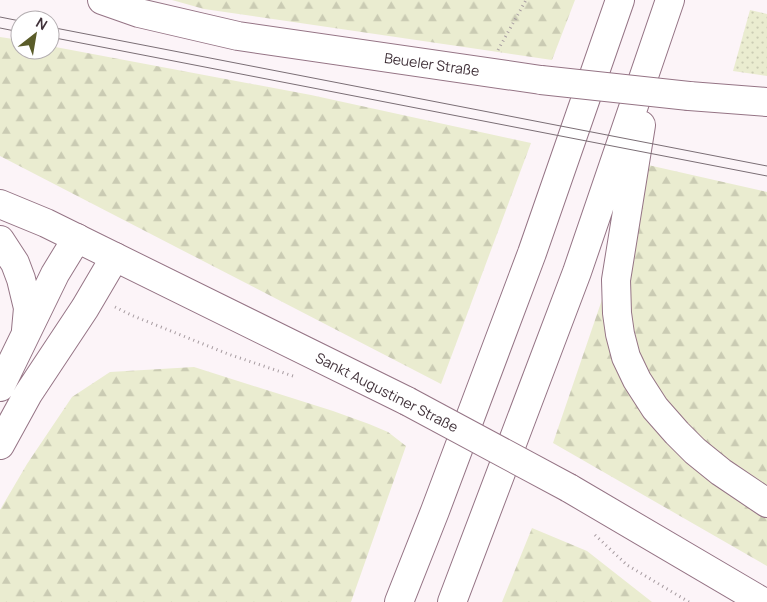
<svg xmlns="http://www.w3.org/2000/svg" width="767" height="602" viewBox="0 0 767 602" font-family="Manrope,sans-serif">
	<style>
		.grass { fill: url(#grass-dots) }
		.forest { fill: url(#forest-firs) }
		.lines { fill: none; stroke-linecap: round; stroke-linejoin: round }
		.street-casing { stroke: #957485; stroke-width: 30 }
		.primary-casing { stroke: #957485; stroke-width: 30 }
		.highway-casing { stroke: #957485; stroke-width: 30 }
		.path { stroke: #a69ba0; stroke-width: 3; stroke-dasharray: 1 4; stroke-linecap: butt }
		.street { stroke: #fff; stroke-width: 28 }
		.primary { stroke: #fff; stroke-width: 28 }
		.highway { stroke: #fff; stroke-width: 28 }
		.tram { stroke: #7b6e75; stroke-width: 1 }
		.street-bridge-casing { stroke: #957485; stroke-width: 30; stroke-linecap: butt }
		.primary-bridge-casing { stroke: #957485; stroke-width: 30; stroke-linecap: butt }
		.street-bridge { stroke: #fff; stroke-width: 28 }
		.primary-bridge { stroke: #fff; stroke-width: 28 }
		.labels { text-anchor: middle; dominant-baseline: central; stroke-width: 5; stroke-linejoin: round; paint-order: stroke }
		.street-label { font-size: 14px; fill: #41323a; stroke: #fff }
	</style>
	<defs>
		<pattern id="grass-dots" width="8" height="8" patternUnits="userSpaceOnUse" patternTransform="scale(1.25)"><rect width="8" height="8" fill="#eaecd0"/><path d="M2 2h.1M6 6h.1" fill="none" stroke="#cacbb3" stroke-width="1.8" stroke-linecap="round"/></pattern>
		<pattern id="forest-firs" width="22" height="20" patternUnits="userSpaceOnUse" patternTransform="scale(1.25)"><rect width="22" height="20" fill="#eaecd0"/><path d="M5 1l3.5 6h-7zM16 11l3.5 6h-7z" fill="#cacbb3"/></pattern>
	</defs>
	<rect width="100%" height="100%" fill="#fcf4f8"/>
	<path class="grass" d="M750 10 767 14V76L733 71Z"/>
	<path class="forest" d="M172 0H575L552 60 204 9Z
		M0 37 20 40V50H50V46L311 95 531 143 441 384 0 156Z
		M648 165 767 192V566L553 443Z
		M194 367 333 411 369 424 388 432 406 446 351 602H0V510L27 464 72 397 110 372Z
		M532 528 587 551 652 602H502Z"/>
	<g class="lines">
		<defs>
			<path id="street" d="M102 0 139 13 238 36 541 80
				M689 96 767 102"/>
			<path id="primary" d="M0 204 46 223 407 401
				M569 488 763 602"/>
			<path id="highway" d="M641 125 616 280 617 313 620 334 626 357 637 380 655 408 677 433 695 451 721 472 767 503
				M0 240 15 263 21 279 28 308 26 330
				M0 387 55 274 77 238
				M0 445 28 394 85 308 115 257
				M399 602 435 511 532 253 620 0
				M452 602 577 272 670 0"/>
		</defs>
		<use href="#street" class="street-casing"/>
		<use href="#primary" class="primary-casing"/>
		<use href="#highway" class="highway-casing"/>
		<path class="path" d="M498 50 526 0
			M115 307 131 315 228 354 296 377
			M595 535 627 565 689 602"/>
		<use href="#street" class="street"/>
		<use href="#primary" class="primary"/>
		<use href="#highway" class="highway"/>
		<path class="tram" d="M0 17 20 21
			M50 27 767 166
			M0 28 20 32
			M50 37 767 176"/>
		<defs>
			<path id="street-bridge" d="M541 80 689 96"/>
			<path id="primary-bridge" d="M407 401 569 488"/>
		</defs>
		<use href="#street-bridge" class="street-bridge-casing"/>
		<use href="#primary-bridge" class="primary-bridge-casing"/>
		<use href="#street-bridge" class="street-bridge"/>
		<use href="#primary-bridge" class="primary-bridge"/>
	</g>
	<g class="labels">
		<g class="street-label">
			<text transform="translate(432 64) rotate(8)">Beueler Straße</text>
			<text transform="translate(387 392) rotate(27)">Sankt Augustiner Straße</text>
		</g>
	</g>
	<g transform="translate(35 35) rotate(31)"><circle r="24" fill="#ffffff" stroke="#b3adb0"/>
	<path d="M0-4L9 19L0 12L-9 19Z" fill="#5a5c29"/>
	<text y="-8" font-size="14" font-weight="bold" text-anchor="middle" fill="#41323a">N</text>
	</g>
</svg>
